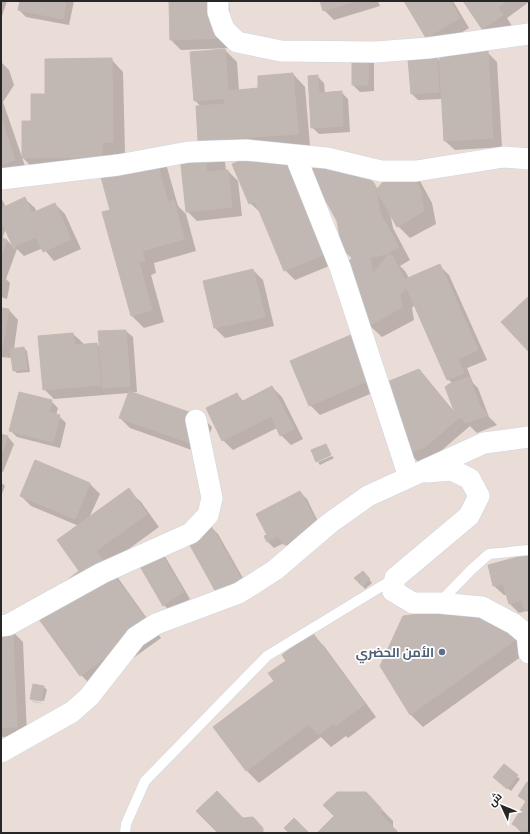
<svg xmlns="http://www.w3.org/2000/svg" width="530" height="834" viewBox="0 0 530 834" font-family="Cabin,Cairo,sans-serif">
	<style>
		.shadow { fill: #0003; fill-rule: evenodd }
		.building { fill: #c1b8b3; stroke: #c5b8b1 }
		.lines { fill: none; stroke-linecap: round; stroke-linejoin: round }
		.service-casing { stroke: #ccd7e1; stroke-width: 11 }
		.minor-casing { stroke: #ccd7e1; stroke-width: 22 }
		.service { stroke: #fff; stroke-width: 10 }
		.minor { stroke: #fff; stroke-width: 21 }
		.service-dot { fill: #5c6f8a; stroke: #fff; stroke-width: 1.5 }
		.labels { text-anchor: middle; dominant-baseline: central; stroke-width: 3.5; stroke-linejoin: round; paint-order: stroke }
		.service-label { font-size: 13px; font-weight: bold; fill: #4e5e75; stroke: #fff; text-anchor: end }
	</style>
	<rect width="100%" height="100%" fill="#eadcd7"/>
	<path class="shadow" d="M1 1H7L1 19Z
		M21 1H74L69 25 26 17 19 10Z
		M170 1H229L231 48 181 50 171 40Z
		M321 1H378L380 6 334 20 324 10Z
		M405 1H453L469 28 436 48 427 38Z
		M464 1H529V2L507 18 512 26 493 38 483 29Z
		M225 50 237 62 239 91 260 89 293 74 305 87 310 146 334 264 295 280 285 270 261 213 250 203 270 149 215 152 225 162 226 171H228L238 181 242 216 197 221 187 211 181 157 212 153 199 140 201 107 195 100Z
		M353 51 374 57V91L360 92 353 85Z
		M487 52 497 62 502 147 455 150 445 141 442 99 418 100 412 94 437 58 440 62Z
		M111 59 123 72 125 154H114V163L166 164 178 206 186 214 196 251 154 263 156 273 151 275 164 322 144 328 132 316 111 210 100 169 35 170 23 158 32 122 46 95Z
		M1 62 9 70 14 85 3 102 27 172 1 177Z
		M317 76 324 83 325 93 341 92 348 99 350 132 319 134 312 127Z
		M394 171 420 181 432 203 436 224 410 238 398 226 390 213 393 228 410 260 400 266 405 271 409 278 439 265 449 275 487 360 467 368 473 383 478 388 489 417 497 425 477 433 470 426 434 457 419 463 408 451 382 389 320 415 310 405 352 335 380 387 419 371 429 381 457 415 453 384 448 379 415 304 412 308 414 320 382 337 369 325 353 258 373 184 378 189Z
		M1 198 6 207 25 199 35 208 37 213 55 204 65 214 81 249 54 261 43 248 24 256 17 249 6 279 10 283 7 299 1 297ZM6 228 15 249 7 240 2 239Z
		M253 270 263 280 274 326 225 338 215 328 204 282Z
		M1 309 9 310 18 320 14 349 24 348 27 351 30 372 17 373 14 370 12 358 1 357Z
		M126 331 133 337 137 392H131L203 418 212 427 203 454 130 428 120 418 129 393 54 399 44 389 73 334 83 343V346L97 344 101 348Z
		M272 387 282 397 303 439 291 445 281 435 277 428 233 450 223 440 237 394 244 402Z
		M51 401 58 408 56 415 59 416 66 423 60 448 17 437 10 430Z
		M1 435 8 437 14 444 3 472 1 471Z
		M332 456 334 458 320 465 318 462Z
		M35 461 90 484 100 494 89 518 128 490 141 502 159 527 108 564 161 638 93 687 81 675V571L79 526 31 506 21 496Z
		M1 482 5 486 1 496Z
		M300 492 307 499 324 534 291 551 284 543 274 548 267 541 269 535Z
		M211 527 218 534 248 587 188 540Z
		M159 551 166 558 190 599 176 607 171 612 164 605 139 563Z
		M529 555V613L527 611 519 613 509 603 507 595H504L494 586Z
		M366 575 372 583 365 589 356 578Z
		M13 632 23 642 27 736 1 737V633Z
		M312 634 324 646 376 717 348 738 346 736 331 747 321 737 259 783 247 771 214 727 275 681 287 661Z
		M518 638 529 651 423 727 411 715 381 666Z
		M44 687 47 690 44 701 33 699V701L44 704 34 702 31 699Z
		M504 766 520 779 511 791 498 780Z
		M529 785V833H522L513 824 526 802 520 796Z
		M366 793 393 821V828L398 833H318Z"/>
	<path class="building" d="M20 1H66L63 19 18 10Z
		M169 1H220L221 38 170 40Z
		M320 1H356L323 11Z
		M404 1H450L460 18 426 38Z
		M463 1H507L498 7 503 15 482 29Z
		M225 49 228 91 258 88V76L293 73 298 134 198 141 196 106 225 104 224 98 194 101 190 52Z
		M352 50H368V85H352Z
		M488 51 493 138 444 141 439 54Z
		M437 57 439 92 411 94 408 59Z
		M112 58 113 142H102V157L22 158V121H31V94H45V59Z
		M318 75 319 93 342 91 343 126 311 128 308 76Z
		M1 119 15 160 1 165Z
		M279 144 325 254 284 271 255 201 249 204 232 164Z
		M154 150 168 202 174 200 184 239 142 251 145 261 139 262 152 310 131 316 102 212 110 210 98 166Z
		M216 152 217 162 206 163 207 172 228 170 232 207 186 212 180 156Z
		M345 158 374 183 377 189 393 170 408 167 420 189 424 211 397 227 375 188 381 215 399 247 387 254 370 257 373 273 389 254 393 257 408 285 400 295 402 307 369 326 345 265 352 258 342 249 337 221 306 165Z
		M25 197 32 213 55 203 71 239 43 252 36 237 13 247 1 220V207L2 208Z
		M1 237 7 240 1 256Z
		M440 264 478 350 458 359 464 373 447 380 403 280Z
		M253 269 265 317 214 328 203 281Z
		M529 296V352L501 322Z
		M1 308 9 309 2 349H1Z
		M126 330 130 386 103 388 98 331Z
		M73 333 75 345 97 343 101 385 43 390 38 336Z
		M353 334 372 379 309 406 290 361Z
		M24 347 27 369 13 371 10 349Z
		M419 369 456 416 445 387 449 384 469 377 480 406 488 415 466 423 460 417 425 447 409 453 382 384Z
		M272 386 294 429 280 436 271 416 222 441 206 408 237 393 241 402Z
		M129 391 203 417 193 444 119 418Z
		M19 392 52 400 49 412 60 415 53 442 9 431Z
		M1 434 8 436 1 455Z
		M326 444 331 455 316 462 311 450Z
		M35 460 90 483 75 519 20 496Z
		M129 488 147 514 96 551 150 625 80 676 36 615 62 584 79 571 57 540Z
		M300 491 319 527 284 545 278 536 267 542 264 536 267 535 256 514Z
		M211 526 242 580 217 594 187 540Z
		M159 550 184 592 170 600V601L163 606 138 563Z
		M529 554V609L525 610 522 600 509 604 503 584 493 586 488 565Z
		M363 571 370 579 362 586 354 578Z
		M455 609 489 619 518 638 410 715 380 666 403 616Z
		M13 631 17 727H1V632Z
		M312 632 365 704 335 726 333 724 318 735 309 724 246 771 213 727 274 681 268 673 286 661 282 655Z
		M33 684 44 686 41 701 30 699Z
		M504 764 518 775 507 789 493 777Z
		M527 782 529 783V833H527L512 824 526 801 518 796Z
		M217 791 243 818 253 817 263 828V833H218L196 811Z
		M337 792H366L381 808V815L397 831V833H317L334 816 323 805Z
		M294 818 309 833H289L284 828Z"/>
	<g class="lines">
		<defs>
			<path id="service" d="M439 603 472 569 489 554 529 550
				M125 833 126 824 145 781 267 656 395 578"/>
			<path id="minor" d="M218 1V12L224 29 237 42 281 51 376 52 428 48 529 34
				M295 155 340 267 409 477
				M1 179 118 165 188 152 246 150 295 155 327 158 381 171H416L504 157 529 159
				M427 472 452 470 470 479 479 496 469 516 395 578 393 591 413 603H439L482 607 514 624 527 635 529 653
				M1 626 8 625 102 573 191 533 208 515 212 498 196 420
				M1 752 72 712 89 697 136 637 156 624 239 593 275 570 330 523 368 496 484 443 529 437"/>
		</defs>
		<use href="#service" class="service-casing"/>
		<use href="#minor" class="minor-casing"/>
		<use href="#service" class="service"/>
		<use href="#minor" class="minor"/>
	</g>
	<circle class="service-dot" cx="442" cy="652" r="4"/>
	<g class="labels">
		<g class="service-label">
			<text x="434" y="652">الأمن الحضري</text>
		</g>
	</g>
	<rect width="530" height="834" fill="none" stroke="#262626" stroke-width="4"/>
	<g transform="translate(502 806) rotate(314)" stroke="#ffffff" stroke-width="3" paint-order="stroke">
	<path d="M0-3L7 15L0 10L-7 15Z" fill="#262626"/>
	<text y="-6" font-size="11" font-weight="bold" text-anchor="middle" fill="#262626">ش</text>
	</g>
</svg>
